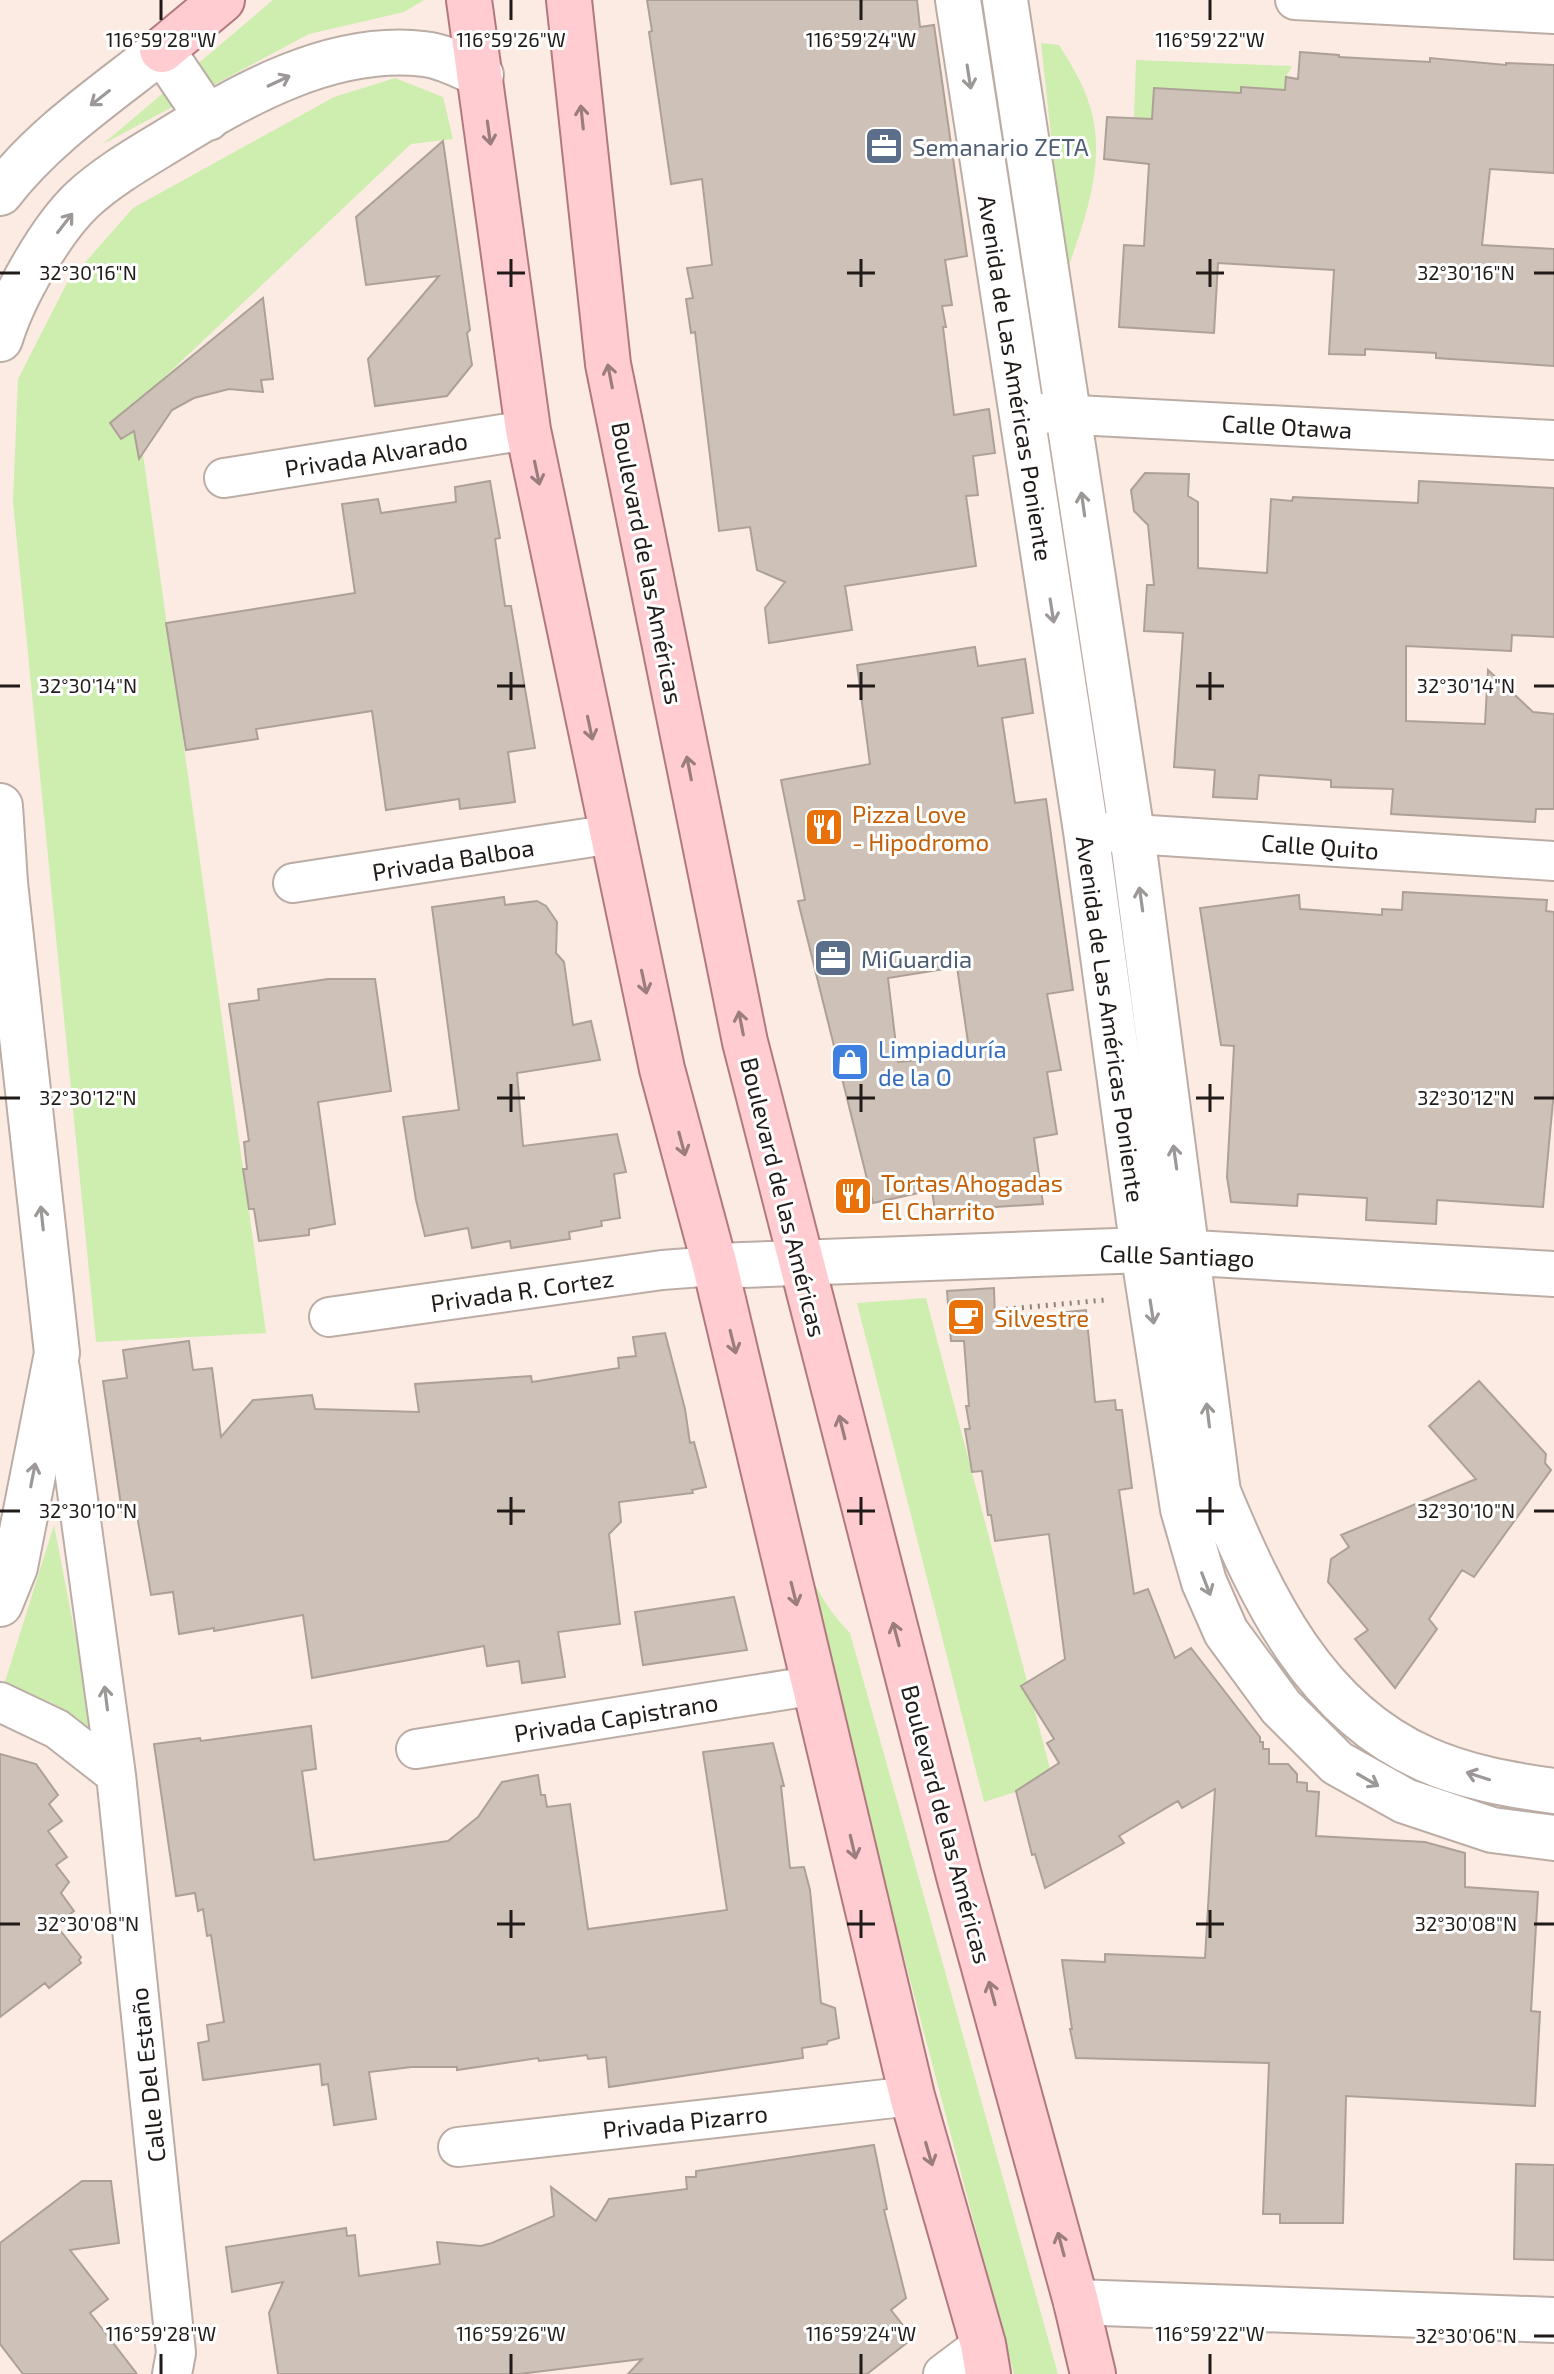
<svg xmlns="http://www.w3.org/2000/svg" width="1554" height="2374" viewBox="0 0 1554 2374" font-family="'Exo 2',sans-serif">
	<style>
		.green { fill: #cdeeae }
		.building { fill: #cec1b8; stroke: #ada097; stroke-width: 2; fill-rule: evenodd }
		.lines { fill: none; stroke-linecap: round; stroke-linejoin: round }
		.street-casing { stroke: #bbada5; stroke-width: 42 }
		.secondary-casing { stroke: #bbada5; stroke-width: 48 }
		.primary-casing { stroke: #b1797d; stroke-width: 48 }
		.path { stroke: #8c827c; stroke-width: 5; stroke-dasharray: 2 6; stroke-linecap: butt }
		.street { stroke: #fff; stroke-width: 38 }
		.secondary { stroke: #fff; stroke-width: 44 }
		.primary { stroke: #ffcdd1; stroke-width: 44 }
		.oneway { stroke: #9b9897 }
		.oneway2 { stroke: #9b7d7e }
		.ticks { fill: none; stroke: #201b18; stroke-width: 3 }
		.labels { text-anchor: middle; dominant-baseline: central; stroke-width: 6; stroke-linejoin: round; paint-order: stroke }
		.service-label { font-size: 24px; fill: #4e5e75; stroke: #fff; text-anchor: start }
		.street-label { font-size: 24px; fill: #201b18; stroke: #fff }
		.food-label { font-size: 24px; fill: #c56008; stroke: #fff; text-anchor: start }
		.shop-label { font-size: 24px; fill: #366cbe; stroke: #fff; text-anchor: start }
		.ticks-label { font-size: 20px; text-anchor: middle; fill: #201b18; stroke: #fff; stroke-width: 6; stroke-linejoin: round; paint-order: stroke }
	</style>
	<rect width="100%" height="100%" fill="#fbebe3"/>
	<path class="green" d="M273 0H424L404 12 309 34 103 144Z
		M1041 43 1059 45C1073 67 1088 92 1093 118 1104 172 1083 224 1066 274Z
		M1136 60 1292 66 1286 77 1285 97 1241 87V93L1154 88 1152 120 1134 118Z
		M395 78 443 97 453 139 411 144 136 404 266 1333 96 1342 13 502 18 379 67 283 133 208 334 97Z
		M926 1298 1053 1780 984 1802 857 1303Z
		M788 1517C803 1560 817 1600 850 1633L1058 2374H1014Z
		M54 1525 96 1743C67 1705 49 1698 3 1688Z"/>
	<path class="building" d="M647 0H917L920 27 934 25 967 256 945 260 952 305 942 306 946 327H943L954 415 989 409 995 453 973 456 978 495 966 496 976 566 845 586 852 630 769 643 765 608 785 582 757 570 750 527 719 531 695 332 691 333 686 299 693 298 687 268 712 265 702 179 671 184 649 32 652 31Z
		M1300 52 1339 55V57L1430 62V58L1506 65V63L1554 65V173L1490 169 1482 245 1554 249V366L1436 358V353L1365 349V355L1329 354 1334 270 1218 263 1214 333 1119 327 1124 245 1144 246 1149 164 1104 159 1107 117 1152 119 1154 88 1241 93V87L1285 90 1286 77 1298 79Z
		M443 141 470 330 467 333 472 365 447 396 375 406 368 359 439 276 366 285 356 217Z
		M263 298 273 379 261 380 263 392 229 389 194 398 172 410 139 459 134 431 121 439 110 423Z
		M1145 473 1189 474 1188 496 1198 502V568L1267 573 1271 499 1292 501 1293 497 1418 503 1419 481 1554 488V637L1512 635 1511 651 1406 646V721L1485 724 1488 670 1533 712 1554 714V809H1536L1535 822 1391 814 1393 789 1331 787V780L1259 775 1257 799 1213 797 1215 770 1174 767 1183 633 1144 631 1147 585H1154L1148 525 1134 511 1131 490Z
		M490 481 500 538 495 539 505 606H511L535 748 508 752 515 802 460 809 459 799 386 810 372 711 256 729 258 739 186 750 166 623 355 593 342 504 378 499 381 513 456 502 455 487Z
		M975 647 978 666 1025 659 1033 713 1002 718 1015 803 1046 799 1073 990 1047 994 1061 1070 1047 1072 1057 1134 1034 1138 1043 1204 935 1211 932 1190 873 1203 798 901 805 900 781 780 870 764 857 665ZM957 967 970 1056 898 1062 888 978Z
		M1403 892 1547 900 1546 911 1554 912V1091L1543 1207 1437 1200 1436 1224 1366 1220 1367 1198 1298 1194 1297 1206 1231 1202 1227 1177 1234 1046 1221 1045 1200 908 1299 895 1300 909 1382 915V909L1402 910Z
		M504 897 505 905 537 901 546 906 557 922 556 953 564 962 573 1025 591 1021 600 1060 517 1073 523 1146 617 1134 626 1172 614 1174 620 1218 601 1221 602 1226 569 1232 570 1239 511 1248 510 1241 472 1248 468 1228 425 1236 416 1200 403 1117 459 1110 432 907Z
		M328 979H375L391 1091 318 1102 335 1224 309 1229V1235L259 1241 254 1209H249L243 1169H247L244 1142 249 1141 229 1004 259 1000 258 989Z
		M994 1288 995 1319 1086 1310 1095 1402 1115 1400 1116 1410H1122L1132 1488 1119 1490 1134 1594 1148 1589 1175 1658 1191 1648 1260 1737V1742H1263V1749H1269V1764H1288L1297 1774V1782L1307 1783V1791L1319 1792 1316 1836 1425 1842 1465 1853V1887L1538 1892 1531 2011 1540 2012 1535 2106 1346 2096 1343 2223H1280V2214H1263L1269 2063 1076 2058 1070 2029H1072L1062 1960 1105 1962V1954L1205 1958 1215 1789 1182 1808 1178 1801 1119 1836 1124 1843 1045 1888 1035 1854 1032 1855 1016 1791 1059 1763 1047 1743 1054 1739 1021 1686 1065 1659 1049 1534 995 1541 991 1515H988L982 1471 972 1472 965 1429H970L966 1406H969L964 1341H951L947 1291Z
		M665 1333 685 1409 690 1443 694 1442 706 1487 692 1490 693 1493 619 1502 621 1522 609 1534 620 1624 558 1632 565 1677 522 1683 519 1661 487 1666 484 1646 312 1678 303 1615 214 1631V1628L179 1634 173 1592 151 1595 136 1510 122 1512 103 1381 127 1378 123 1350 189 1341 193 1370 212 1368 221 1437 253 1400 312 1395 315 1409 419 1412 415 1384 531 1376 532 1382 619 1368 618 1358 636 1356 633 1337Z
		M1479 1381 1546 1454 1545 1463 1551 1470 1474 1577 1462 1570 1429 1619 1437 1629 1395 1688 1355 1639 1368 1630 1328 1582 1331 1559 1349 1547 1341 1535 1476 1479 1429 1426Z
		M734 1597 747 1650 643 1665 635 1612Z
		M311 1726 316 1769 302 1771 314 1860 448 1841 478 1817 502 1782 538 1775 541 1795H545L547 1807 570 1804 588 1929 727 1910 703 1752 773 1743 784 1786H781L790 1868 804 1867 810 1890 821 2003 835 2008 839 2038 828 2041 827 2044 802 2048 803 2058 609 2087 606 2057 588 2059 587 2055 539 2061 538 2058 457 2070V2067H412L369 2072 376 2119 334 2125 328 2084 322 2085 320 2064 203 2080 198 2043 209 2041 207 2025 224 2022 211 1935 207 1936 203 1909 198 1911 195 1893 176 1896 154 1744 200 1738 201 1741Z
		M0 1754 36 1764 58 1795 49 1804 62 1821 48 1831 67 1857 56 1865 69 1882 61 1893 74 1911 56 1925 81 1957 79 1960 81 1963 49 1988 45 1983 0 2017Z
		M874 2145 887 2209 884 2210 906 2298 891 2310 913 2338 867 2374H628L642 2359 519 2374H278L269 2313 283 2282 232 2292 226 2247 346 2228 347 2236 355 2235 359 2276 440 2264 437 2242 481 2246 492 2243 554 2216 551 2187 596 2221 609 2199 687 2189 686 2177H696V2171Z
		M1516 2164 1554 2165V2260L1514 2259Z
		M82 2181H111L119 2243 70 2250 108 2299 90 2313 137 2374H23L0 2344V2243Z"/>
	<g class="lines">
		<defs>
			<path id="street" d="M1295 0 1554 14
				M1038 413 1554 440
				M224 478 528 430
				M1102 832 1554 861
				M293 883 613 834
				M329 1317 662 1270 715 1266
				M60 1368 116 1775 176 2353 172 2374
				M0 1702 57 1729 116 1775
				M416 1749 816 1685
				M458 2147 912 2096
				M943 2374 983 2344"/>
			<path id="secondary" d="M958 0 1086 831 1143 1250 1183 1509 1204 1582 1226 1632 1281 1707 1337 1763 1405 1801 1492 1830 1554 1838
				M1005 0 1132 834 1218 1492C1262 1598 1314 1710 1425 1759 1465 1777 1510 1785 1554 1791
				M0 193C44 136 105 95 162 50L208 118
				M0 339C13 296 51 229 83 199 107 177 136 160 164 143 240 96 331 43 424 54 444 56 463 67 481 75
				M0 806 5 883 57 1353 15 1567 0 1604
				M715 1266 1143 1250 1554 1274
				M1076 2302 1554 2320"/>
			<path id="primary" d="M469 0 528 430 662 1069 715 1266 912 2096 983 2344 988 2374
				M569 0 608 364 745 1042 959 1876 1076 2302 1093 2374
				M162 50 222 0"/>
		</defs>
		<use href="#street" class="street-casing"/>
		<use href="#secondary" class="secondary-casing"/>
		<use href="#primary" class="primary-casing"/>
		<path class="path" d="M998 1310 1105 1300"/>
		<use href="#street" class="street"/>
		<use href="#secondary" class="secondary"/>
		<use href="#primary" class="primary"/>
	</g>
	<defs><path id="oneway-shaft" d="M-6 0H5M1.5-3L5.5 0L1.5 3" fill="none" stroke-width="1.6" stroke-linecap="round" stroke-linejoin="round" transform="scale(2)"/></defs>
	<g class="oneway">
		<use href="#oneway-shaft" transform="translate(969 77) rotate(81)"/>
		<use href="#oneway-shaft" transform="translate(279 81) rotate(-25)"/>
		<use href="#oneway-shaft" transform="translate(100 98) rotate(142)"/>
		<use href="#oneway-shaft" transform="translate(65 223) rotate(-52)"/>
		<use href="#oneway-shaft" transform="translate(1083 504) rotate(-98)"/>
		<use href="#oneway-shaft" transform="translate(1052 611) rotate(81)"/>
		<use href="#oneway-shaft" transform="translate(1141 899) rotate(-98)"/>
		<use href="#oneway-shaft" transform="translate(1175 1157) rotate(-98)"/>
		<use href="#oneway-shaft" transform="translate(42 1218) rotate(-96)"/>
		<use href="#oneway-shaft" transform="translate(1152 1312) rotate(81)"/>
		<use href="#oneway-shaft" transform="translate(1208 1415) rotate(-97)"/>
		<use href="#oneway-shaft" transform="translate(33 1475) rotate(-79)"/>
		<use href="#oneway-shaft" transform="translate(1206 1584) rotate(69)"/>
		<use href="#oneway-shaft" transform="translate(106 1698) rotate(-97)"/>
		<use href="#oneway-shaft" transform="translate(1478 1776) rotate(-162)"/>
		<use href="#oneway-shaft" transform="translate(1368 1780) rotate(30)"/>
	</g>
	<g class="oneway2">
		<use href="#oneway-shaft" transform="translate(582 117) rotate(-96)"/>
		<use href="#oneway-shaft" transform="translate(489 133) rotate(82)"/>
		<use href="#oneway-shaft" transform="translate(610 376) rotate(-101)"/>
		<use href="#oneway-shaft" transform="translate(537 473) rotate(78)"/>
		<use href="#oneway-shaft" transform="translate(590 728) rotate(78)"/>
		<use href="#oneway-shaft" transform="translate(689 768) rotate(-101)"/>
		<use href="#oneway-shaft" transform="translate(644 982) rotate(78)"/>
		<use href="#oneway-shaft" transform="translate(741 1023) rotate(-101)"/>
		<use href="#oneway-shaft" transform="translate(682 1144) rotate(75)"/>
		<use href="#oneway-shaft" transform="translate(733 1342) rotate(76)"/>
		<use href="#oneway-shaft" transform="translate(842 1427) rotate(-104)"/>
		<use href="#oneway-shaft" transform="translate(794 1594) rotate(76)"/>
		<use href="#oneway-shaft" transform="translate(896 1634) rotate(-105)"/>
		<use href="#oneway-shaft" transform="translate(853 1847) rotate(77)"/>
		<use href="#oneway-shaft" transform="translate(992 1993) rotate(-105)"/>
		<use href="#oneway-shaft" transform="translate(929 2154) rotate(74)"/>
		<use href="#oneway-shaft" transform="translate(1061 2244) rotate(-105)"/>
	</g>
	<path class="ticks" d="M161 0V20M511 0V20M861 0V20M1210 0V20M511 259V287M861 259V287M1210 259V287M0 273H20M497 273H525M847 273H875M1196 273H1224M1534 273H1554M511 672V700M861 672V700M1210 672V700M0 686H20M497 686H525M847 686H875M1196 686H1224M1534 686H1554M511 1084V1112M861 1084V1112M1210 1084V1112M0 1098H20M497 1098H525M847 1098H875M1196 1098H1224M1534 1098H1554M511 1497V1525M861 1497V1525M1210 1497V1525M0 1511H20M497 1511H525M847 1511H875M1196 1511H1224M1534 1511H1554M511 1910V1938M861 1910V1938M1210 1910V1938M0 1924H20M497 1924H525M847 1924H875M1196 1924H1224M1534 1924H1554M1534 2336H1554M161 2354V2374M511 2354V2374M861 2354V2374M1210 2354V2374"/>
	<defs>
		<symbol id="office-square" viewBox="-11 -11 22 22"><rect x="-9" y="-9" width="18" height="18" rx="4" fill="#5c6f8a" stroke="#fff"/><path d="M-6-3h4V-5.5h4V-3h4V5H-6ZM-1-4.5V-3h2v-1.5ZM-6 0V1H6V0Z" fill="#fff"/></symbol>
		<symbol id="restaurant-square" viewBox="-11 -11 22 22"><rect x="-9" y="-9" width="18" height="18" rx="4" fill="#e8710a" stroke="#fff"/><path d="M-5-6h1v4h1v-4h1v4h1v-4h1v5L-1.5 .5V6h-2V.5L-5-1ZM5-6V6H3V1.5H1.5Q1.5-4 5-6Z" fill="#fff"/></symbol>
		<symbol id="shop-square" viewBox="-11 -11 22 22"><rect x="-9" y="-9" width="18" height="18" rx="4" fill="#3f7fe0" stroke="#fff"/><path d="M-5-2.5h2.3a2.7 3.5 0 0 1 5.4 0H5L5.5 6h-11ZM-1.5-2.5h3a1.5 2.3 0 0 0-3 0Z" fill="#fff"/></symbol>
		<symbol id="cafe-square" viewBox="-11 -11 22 22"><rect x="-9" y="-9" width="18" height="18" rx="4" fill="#e8710a" stroke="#fff"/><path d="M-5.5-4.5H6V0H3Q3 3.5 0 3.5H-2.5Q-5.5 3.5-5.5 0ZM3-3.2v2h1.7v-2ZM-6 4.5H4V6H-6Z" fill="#fff"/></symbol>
	</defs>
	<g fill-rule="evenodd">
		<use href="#office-square" x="862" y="124" width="44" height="44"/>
		<use href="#restaurant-square" x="802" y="805" width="44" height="44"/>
		<use href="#office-square" x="811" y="936" width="44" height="44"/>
		<use href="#shop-square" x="828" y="1040" width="44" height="44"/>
		<use href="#restaurant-square" x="831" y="1174" width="44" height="44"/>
		<use href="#cafe-square" x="944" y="1295" width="44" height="44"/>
	</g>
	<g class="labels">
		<g class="service-label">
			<text x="912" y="146">Semanario ZETA</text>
			<text x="861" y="958">MiGuardia</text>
		</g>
		<g class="street-label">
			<text transform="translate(1016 378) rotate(81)">Avenida de Las Américas Poniente</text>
			<text transform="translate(1287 426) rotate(3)">Calle Otawa</text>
			<text transform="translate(376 454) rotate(-9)">Privada Alvarado</text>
			<text transform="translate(648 563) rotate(79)">Boulevard de las Américas</text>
			<text transform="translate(1320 846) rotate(4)">Calle Quito</text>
			<text transform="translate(453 859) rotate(-9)">Privada Balboa</text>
			<text transform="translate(1111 1019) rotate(82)">Avenida de Las Américas Poniente</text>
			<text transform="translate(784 1197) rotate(76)">Boulevard de las Américas</text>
			<text transform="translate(1177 1255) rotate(2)">Calle Santiago</text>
			<text transform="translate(522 1290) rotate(-8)">Privada R. Cortez</text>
			<text transform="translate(616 1717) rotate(-9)">Privada Capistrano</text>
			<text transform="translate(947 1824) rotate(75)">Boulevard de las Américas</text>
			<text transform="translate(147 2075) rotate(-96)">Calle Del Estaño</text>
			<text transform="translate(685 2121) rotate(-6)">Privada Pizarro</text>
		</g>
		<g class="food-label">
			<text x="852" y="813">Pizza Love<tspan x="852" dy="28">- Hipodromo</tspan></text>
			<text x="881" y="1182">Tortas Ahogadas<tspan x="881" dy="28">El Charrito</tspan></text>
			<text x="994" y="1317">Silvestre</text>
		</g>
		<g class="shop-label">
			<text x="878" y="1048">Limpiaduría<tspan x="878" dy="28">de la O</tspan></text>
		</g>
	</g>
	<g class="ticks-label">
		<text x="161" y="47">116°59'28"W</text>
		<text x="511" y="47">116°59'26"W</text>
		<text x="861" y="47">116°59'24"W</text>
		<text x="1210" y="47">116°59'22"W</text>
		<text x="88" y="280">32°30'16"N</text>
		<text x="1466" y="280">32°30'16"N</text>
		<text x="88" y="693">32°30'14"N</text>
		<text x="1466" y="693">32°30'14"N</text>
		<text x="88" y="1105">32°30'12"N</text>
		<text x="1466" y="1105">32°30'12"N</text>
		<text x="88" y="1518">32°30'10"N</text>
		<text x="1466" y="1518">32°30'10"N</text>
		<text x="88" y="1931">32°30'08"N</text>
		<text x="1466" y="1931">32°30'08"N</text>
		<text x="161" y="2341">116°59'28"W</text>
		<text x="511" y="2341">116°59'26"W</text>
		<text x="861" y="2341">116°59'24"W</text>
		<text x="1210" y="2341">116°59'22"W</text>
		<text x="1466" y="2343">32°30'06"N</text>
	</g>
</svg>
